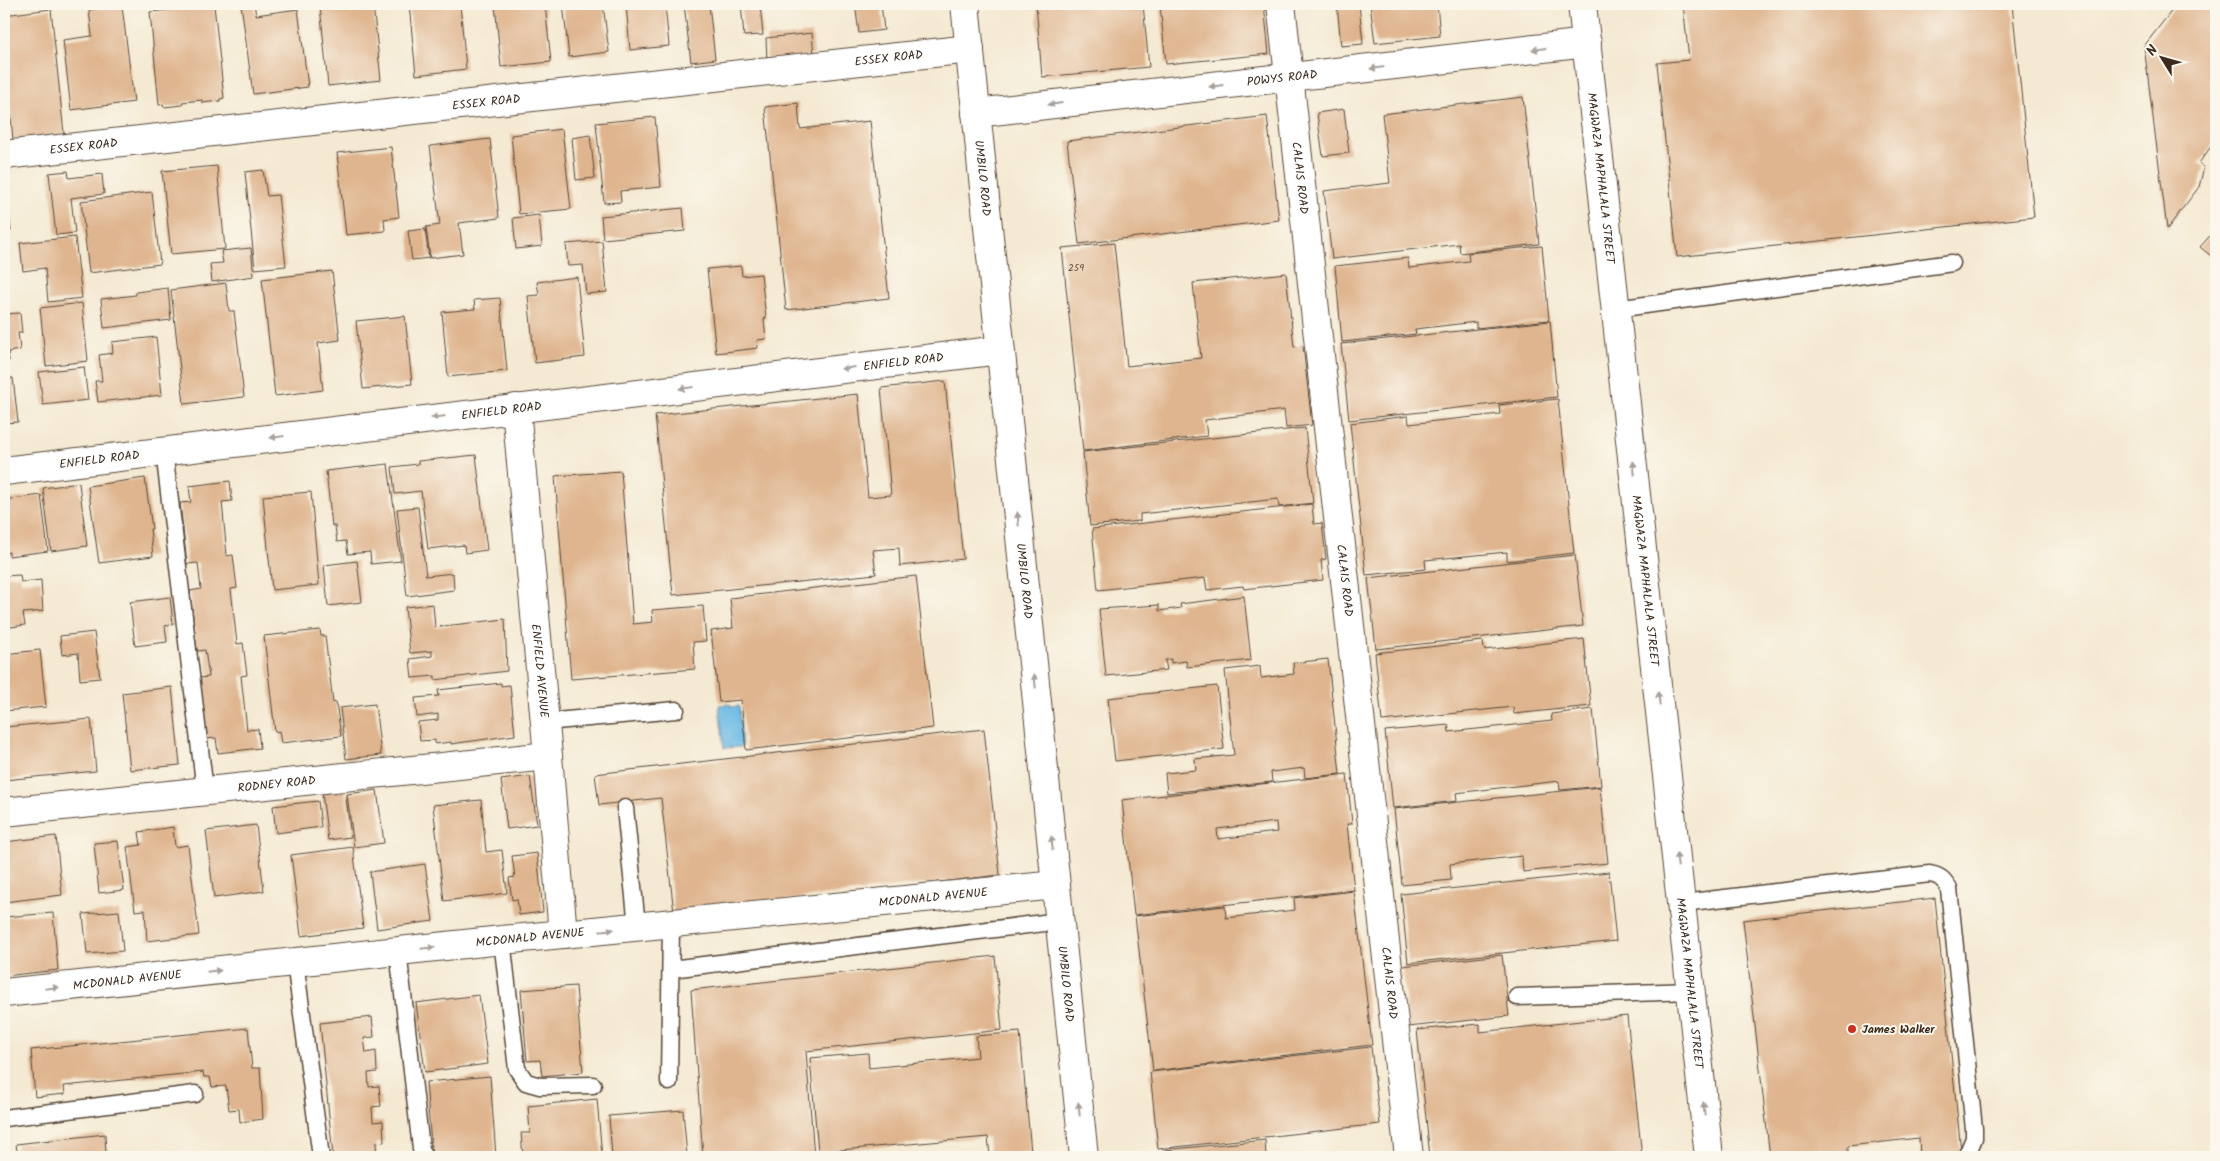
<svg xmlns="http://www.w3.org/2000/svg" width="2220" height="1161" viewBox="0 0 2220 1161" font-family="Kalam,sans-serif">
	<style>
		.water { fill: #6bb9e5; stroke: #537282 }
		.building { fill: #dfb58f; fill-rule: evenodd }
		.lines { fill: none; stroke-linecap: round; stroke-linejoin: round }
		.service-casing { stroke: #574739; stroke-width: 19 }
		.minor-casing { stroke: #574739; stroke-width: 30 }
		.tertiary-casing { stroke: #574739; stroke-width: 30 }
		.secondary-casing { stroke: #574739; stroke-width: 30 }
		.service { stroke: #fff; stroke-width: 16 }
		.minor { stroke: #fff; stroke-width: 28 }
		.tertiary { stroke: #fff; stroke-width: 28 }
		.secondary { stroke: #fff; stroke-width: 28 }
		.oneway { fill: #a79f9a }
		.poi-dot { fill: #c8321e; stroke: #fbf7ec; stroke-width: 2 }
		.labels { text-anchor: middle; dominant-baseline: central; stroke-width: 4; stroke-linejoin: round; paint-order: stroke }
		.number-label { font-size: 10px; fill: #644d3a }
		.street-label { font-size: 12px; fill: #3b2a1e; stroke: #fbf7ec }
		.poi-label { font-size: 12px; font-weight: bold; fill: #3b2a1e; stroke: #fbf7ec; text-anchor: start }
	</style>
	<rect width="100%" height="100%" fill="#fbf7ec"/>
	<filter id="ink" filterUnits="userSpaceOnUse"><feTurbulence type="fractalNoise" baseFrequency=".02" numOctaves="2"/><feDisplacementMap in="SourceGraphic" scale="10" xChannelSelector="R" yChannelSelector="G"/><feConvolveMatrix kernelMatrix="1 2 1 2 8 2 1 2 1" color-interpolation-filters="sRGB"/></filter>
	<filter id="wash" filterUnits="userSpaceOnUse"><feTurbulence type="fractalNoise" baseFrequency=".0096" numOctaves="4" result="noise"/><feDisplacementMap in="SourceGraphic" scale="20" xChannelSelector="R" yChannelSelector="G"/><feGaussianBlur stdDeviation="1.12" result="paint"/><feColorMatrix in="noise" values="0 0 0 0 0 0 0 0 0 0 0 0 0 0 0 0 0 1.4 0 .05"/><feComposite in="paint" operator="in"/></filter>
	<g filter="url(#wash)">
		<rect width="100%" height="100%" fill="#f4e9d2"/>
		<path class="water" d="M730 704 731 707 739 706 742 747 724 748 719 705Z"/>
		<g id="blocks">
			<path class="building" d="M241 4H254L256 15 298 9 308 87 253 94Z
				M335 4H373L381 80 328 86 320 6Z
				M409 4H460L466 69 416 75Z
				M495 4H545L551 62 501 67Z
				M563 4H603L609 52 569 57Z
				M626 4H665L669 46 630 50Z
				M684 4H709L715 59 691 62Z
				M741 4H760L763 35 744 36Z
				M855 4H881L884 30 859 33Z
				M1036 4H1143L1149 67 1042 77Z
				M1154 4H1264L1269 54 1166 64 1160 5 1154 6Z
				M1337 4H1359L1363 44 1341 46Z
				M1370 4H1437L1440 36 1375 43Z
				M1683 4H2012L2034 217 1677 257 1657 63 1689 60Z
				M2177 4H2216V140L2199 163 2204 167 2199 187 2167 229 2144 46Z
				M214 5 224 98 220 99V101L202 103V100L182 102 183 105 164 107 163 104 159 105 150 12Z
				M122 6 134 102 71 110 63 40 92 36 89 10Z
				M51 9 64 134 13 140 10 106 4 107V15Z
				M812 33 814 55 767 60 766 38Z
				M1523 97 1539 244 1460 253 1459 244 1332 259 1324 191 1390 183 1382 114Z
				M798 103 800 129 870 121 889 298 786 310 765 107Z
				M1344 109 1349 153 1323 156 1317 113Z
				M1267 116 1279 220 1079 244 1067 141Z
				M655 117 661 187 620 191 621 202 604 203 596 123Z
				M562 129 571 209 519 214 511 135Z
				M590 135 595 178 576 180 572 138Z
				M490 139 499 218 459 223 463 254 430 258 426 227 440 225 430 146Z
				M391 147 399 217 384 219 385 231 346 235 337 153Z
				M217 166 225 249 171 254 162 171Z
				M263 170 267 196 278 195 286 266 255 269 245 172Z
				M68 171 69 178 102 174 104 194 71 198 75 233 56 235 49 173Z
				M4 187H6L11 231 4 232Z
				M152 192 160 264 89 273 81 201Z
				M683 208 685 231 603 239 601 216Z
				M539 215 542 246 516 249 513 218Z
				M425 229 429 258 412 260 408 231Z
				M2216 229V260L2200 247Z
				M75 237 82 298 48 302 45 268 23 271 20 243Z
				M602 241 607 292 586 294 583 265 568 266 566 244Z
				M1114 243 1127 366 1201 358 1193 283 1286 273 1294 347 1303 346 1312 425 1286 428 1284 410 1205 420 1207 436 1083 451 1062 248Z
				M1542 246 1549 320 1476 328V322L1415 329 1416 334 1342 342 1335 266 1408 258 1409 268 1469 261 1468 253Z
				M251 248 254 276 212 282 210 264 223 263 221 251Z
				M741 266 742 276 761 274 766 318 764 319 766 339 757 340 758 348 716 353 707 269Z
				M332 271 340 340 318 343 323 390 275 396 262 279Z
				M577 277 585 357 535 363 528 296 539 295 537 282Z
				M226 283 229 311H234L244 397 184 404 171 290Z
				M168 288 171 320 104 328 101 299 136 295V292Z
				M500 298 507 371 448 377 442 312 475 309 474 300Z
				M82 303 88 361 46 366 40 308Z
				M20 313 22 333H18L20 350 8 352 9 361 4 362V314Z
				M405 316 412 384 363 389 356 321Z
				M1550 321 1557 397 1349 420 1341 344Z
				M156 337 162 395 98 402 95 381H102L99 355 113 353 112 342Z
				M84 367 88 400 43 405 39 372Z
				M13 378 18 422 4 423V379Z
				M945 381 963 559 900 566 899 548 873 550 876 574 673 595 655 415 858 394 868 497 891 495 881 388Z
				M1558 399 1574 553 1507 561V552L1425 560 1426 569 1366 575 1350 423 1408 416 1409 424 1500 414 1499 405Z
				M1305 428 1313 503 1279 507 1278 499 1140 514V521L1090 526 1083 452Z
				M476 455 487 550 465 553 464 545 428 549 421 491 395 494 392 467 418 464V461Z
				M388 464 401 561 371 564 370 552 348 554 346 541 337 542 335 526H332L326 471Z
				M621 471 633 624 653 622 652 610 703 606 706 641 693 642 695 669 571 679 555 476Z
				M145 478 152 529H150L153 556 99 563 88 486Z
				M230 481 232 501 222 502 227 556 233 555 237 588 231 589 237 644 243 643 247 675 241 676 247 730 258 729 260 748 218 753 216 738 206 739 199 678 209 677 205 650 197 651 190 591 201 589 198 563 187 564 180 503 191 502 189 486Z
				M79 483 87 546 51 551 43 488Z
				M311 492 319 585 272 590 263 496Z
				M41 495 48 551 9 556V552L4 553V500Z
				M1312 504 1314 524 1322 523 1326 559 1321 560 1323 580 1244 589 1243 586 1207 590 1205 578 1098 590 1092 529Z
				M418 507 426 576 453 573 454 590 407 596 397 509Z
				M1575 555 1583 626 1376 649 1368 578Z
				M357 561 362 602 328 606 324 565Z
				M20 575 21 582 41 580 43 611 23 613 25 625 4 628V576Z
				M916 576 933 728 746 750 741 700 719 702 711 631 733 628 730 598Z
				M1244 596 1251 660 1187 667 1186 661 1171 663V659L1165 660 1167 670 1106 676 1099 609 1159 605V611L1181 608 1180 604Z
				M170 597 173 624 165 626 167 642 135 646 130 602Z
				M433 604 435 627 505 619 507 671 435 680V676L412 678 410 659 432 656V651L410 653 405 607Z
				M320 630 321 636H325L333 703 336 702 341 736 281 743 279 731 275 732 264 636Z
				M94 632 100 678 80 680 78 653 62 655 60 636Z
				M1584 639 1591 706 1514 714 1513 707 1382 721 1375 653 1483 641 1484 650Z
				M40 650 46 707 4 711V654Z
				M1328 659 1340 774 1305 778 1304 768 1271 772 1272 782 1167 793 1165 773 1196 770 1195 759 1234 755 1225 670 1260 666 1261 678 1294 674 1293 663Z
				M501 683V686L510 685 515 735 451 744V742L435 744V740L420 741 418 722 438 720V714L417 717 415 698 439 696 438 690Z
				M1217 686 1224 749 1115 761 1108 698Z
				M172 687 180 765 130 770 122 693Z
				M375 704 381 755 346 759 340 708Z
				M1593 709 1601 786 1560 790 1559 781 1456 793 1457 801 1393 808 1385 731 1448 725 1449 732 1552 721 1551 714Z
				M91 719 96 771 4 780V727Z
				M984 729 1000 875 674 913 661 798 599 805 595 774Z
				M1347 774 1352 824H1347L1354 890 1134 915 1122 800ZM1276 822 1277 832 1218 839 1217 829Z
				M530 776 537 825 507 829 501 780Z
				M1600 787 1608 863 1523 872 1522 856 1450 864 1451 880 1402 885 1394 809Z
				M345 790 351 837 328 840 322 794Z
				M377 790 384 843 354 847 347 794Z
				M481 800 486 852 502 850 507 893 444 901 433 805Z
				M318 801 321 827 276 833 273 806Z
				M256 825 264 891 214 898 206 831Z
				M173 827 175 847 188 845 199 935 147 941 145 910 135 911 127 847 141 845 139 832Z
				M56 836 62 895 4 902V842Z
				M118 841 124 890 99 893 94 843Z
				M353 847 363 928 301 936 291 855Z
				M537 853 543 912 519 915 517 899 512 900 509 878 515 877 512 856Z
				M425 864 433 921 377 929 370 872Z
				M1609 872 1616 941 1408 963 1401 894Z
				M1354 891 1372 1045 1153 1071 1135 916 1225 906 1226 918 1295 910 1294 898Z
				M1935 898 1961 1151 1956 1157H1920L1919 1138 1848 1146V1157H1770L1743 920Z
				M119 911 123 951 87 954 83 914Z
				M53 913 58 970 4 976V917Z
				M1502 955 1509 1016 1408 1027 1402 966Z
				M995 956 1002 1030 806 1051 814 1157H703L691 990Z
				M576 986 583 1072 542 1076 540 1060 527 1061 521 990Z
				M479 995 488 1064 425 1072 416 1003Z
				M1627 1016 1642 1157H1430L1417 1030 1480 1024V1032Z
				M372 1017 374 1037 364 1038 366 1053 376 1051 377 1072 368 1073 369 1087 379 1086 381 1106 372 1107 373 1122 383 1121 384 1142 376 1143 377 1157H333L320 1023Z
				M248 1028 252 1068H260L263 1119 240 1122 239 1109 229 1110 226 1086 212 1087 210 1077H204L203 1072 64 1086 65 1094 35 1097 31 1050Z
				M1020 1032 1031 1152 990 1156 988 1137 818 1152 810 1058 868 1053 869 1068 978 1057 976 1036Z
				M1371 1047 1380 1124 1158 1149 1150 1072Z
				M490 1076 496 1157H432L426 1082Z
				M597 1099 602 1157H523L521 1133H530L528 1106Z
				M683 1110 687 1157H612L609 1116Z
				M105 1134 106 1157H18L16 1144Z
				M1265 1140 1266 1157H1166L1165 1150Z"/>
		</g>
	</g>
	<g filter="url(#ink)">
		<use href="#blocks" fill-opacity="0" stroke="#574739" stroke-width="1"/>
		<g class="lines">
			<defs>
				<path id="service" d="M1616 309 1952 263
					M164 451 205 791
					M545 722 676 710
					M625 808 637 926
					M1682 903 1930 874C1941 876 1944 880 1949 889L1974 1129V1138L1966 1157
					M502 940 517 1069 526 1082 540 1086 593 1085
					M398 951 422 1157
					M295 962 321 1157
					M671 969 1060 921
					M1517 997 1691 991
					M669 1082 671 923
					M4 1118 195 1094"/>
				<g id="minor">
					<path id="s1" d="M1281 4 1409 1157"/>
					<path id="s2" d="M976 113 1587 43"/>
					<path id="s3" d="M4 155 970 49"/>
					<path id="s4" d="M516 408 548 756 563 934"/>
					<path id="s5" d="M4 471 1000 350"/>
					<path id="s6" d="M4 812 548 756"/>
					<path id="s7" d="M4 993 502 940 1056 885"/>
				</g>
				<g id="tertiary">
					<path id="s8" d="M965 4 1084 1157"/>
				</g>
				<g id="secondary">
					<path id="s9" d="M1582 4 1709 1157"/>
				</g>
			</defs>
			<use href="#service" class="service-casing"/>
			<use href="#minor" class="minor-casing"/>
			<use href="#tertiary" class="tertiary-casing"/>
			<use href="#secondary" class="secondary-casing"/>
			<use href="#service" class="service"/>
			<use href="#minor" class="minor"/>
			<use href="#tertiary" class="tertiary"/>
			<use href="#secondary" class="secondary"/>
		</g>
		<defs><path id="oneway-solid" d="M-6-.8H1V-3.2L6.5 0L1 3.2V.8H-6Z" transform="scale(1.25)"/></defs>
		<g class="oneway">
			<use href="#oneway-solid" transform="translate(1539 49) rotate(173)"/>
			<use href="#oneway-solid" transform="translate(1377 68) rotate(173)"/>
			<use href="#oneway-solid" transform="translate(1216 86) rotate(173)"/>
			<use href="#oneway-solid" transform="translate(1055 104) rotate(173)"/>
			<use href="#oneway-solid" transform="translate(848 368) rotate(173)"/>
			<use href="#oneway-solid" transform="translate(686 388) rotate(173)"/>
			<use href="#oneway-solid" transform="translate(438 417) rotate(173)"/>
			<use href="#oneway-solid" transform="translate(277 437) rotate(173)"/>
			<use href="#oneway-solid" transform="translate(1634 468) rotate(-96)"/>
			<use href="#oneway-solid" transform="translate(1018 519) rotate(-96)"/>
			<use href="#oneway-solid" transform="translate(1035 681) rotate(-96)"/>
			<use href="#oneway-solid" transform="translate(1659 699) rotate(-96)"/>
			<use href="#oneway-solid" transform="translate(1052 843) rotate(-96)"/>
			<use href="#oneway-solid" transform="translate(1677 860) rotate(-96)"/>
			<use href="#oneway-solid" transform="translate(607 930) rotate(-6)"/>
			<use href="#oneway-solid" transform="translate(428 948) rotate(-6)"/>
			<use href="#oneway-solid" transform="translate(214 971) rotate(-6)"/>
			<use href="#oneway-solid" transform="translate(52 988) rotate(-6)"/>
			<use href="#oneway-solid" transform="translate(1079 1109) rotate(-96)"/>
			<use href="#oneway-solid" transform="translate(1704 1109) rotate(-96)"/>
		</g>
	</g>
	<circle class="poi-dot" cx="1852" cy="1029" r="5"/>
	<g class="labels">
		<g class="number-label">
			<text x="1076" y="268">259</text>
		</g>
		<g class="street-label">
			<text stroke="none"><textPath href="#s3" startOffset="890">ESSEX ROAD</textPath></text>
			<text stroke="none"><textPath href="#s2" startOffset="308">POWYS ROAD</textPath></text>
			<text stroke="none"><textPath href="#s3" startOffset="485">ESSEX ROAD</textPath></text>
			<text stroke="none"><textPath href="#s3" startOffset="80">ESSEX ROAD</textPath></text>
			<text stroke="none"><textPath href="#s8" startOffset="175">UMBILO ROAD</textPath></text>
			<text stroke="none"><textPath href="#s1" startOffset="175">CALAIS ROAD</textPath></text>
			<text stroke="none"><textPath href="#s9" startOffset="175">MAGWAZA MAPHALALA STREET</textPath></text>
			<text stroke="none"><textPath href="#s5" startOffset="906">ENFIELD ROAD</textPath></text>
			<text stroke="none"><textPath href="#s5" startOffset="501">ENFIELD ROAD</textPath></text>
			<text stroke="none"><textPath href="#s5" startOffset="96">ENFIELD ROAD</textPath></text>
			<text stroke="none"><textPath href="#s9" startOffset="580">MAGWAZA MAPHALALA STREET</textPath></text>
			<text stroke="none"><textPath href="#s8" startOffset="580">UMBILO ROAD</textPath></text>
			<text stroke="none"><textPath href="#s1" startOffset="580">CALAIS ROAD</textPath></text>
			<text stroke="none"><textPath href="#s4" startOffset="264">ENFIELD AVENUE</textPath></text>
			<text stroke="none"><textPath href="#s6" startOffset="274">RODNEY ROAD</textPath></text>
			<text stroke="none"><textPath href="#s7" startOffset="934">MCDONALD AVENUE</textPath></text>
			<text stroke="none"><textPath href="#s7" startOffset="529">MCDONALD AVENUE</textPath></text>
			<text stroke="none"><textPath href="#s7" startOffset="124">MCDONALD AVENUE</textPath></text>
			<text stroke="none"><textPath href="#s8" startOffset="985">UMBILO ROAD</textPath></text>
			<text stroke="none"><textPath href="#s1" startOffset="985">CALAIS ROAD</textPath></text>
			<text stroke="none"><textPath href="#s9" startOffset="985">MAGWAZA MAPHALALA STREET</textPath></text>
		</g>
		<g class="poi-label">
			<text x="1862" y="1029">James Walker</text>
		</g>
	</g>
	<rect width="2220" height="1161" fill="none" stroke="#fbf7ec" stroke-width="20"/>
	<g transform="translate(2162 58) rotate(307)" stroke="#fbf7ec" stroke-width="4" paint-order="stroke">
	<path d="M0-4L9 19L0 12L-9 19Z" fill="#3b2a1e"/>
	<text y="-8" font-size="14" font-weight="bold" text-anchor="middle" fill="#3b2a1e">N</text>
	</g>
</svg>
